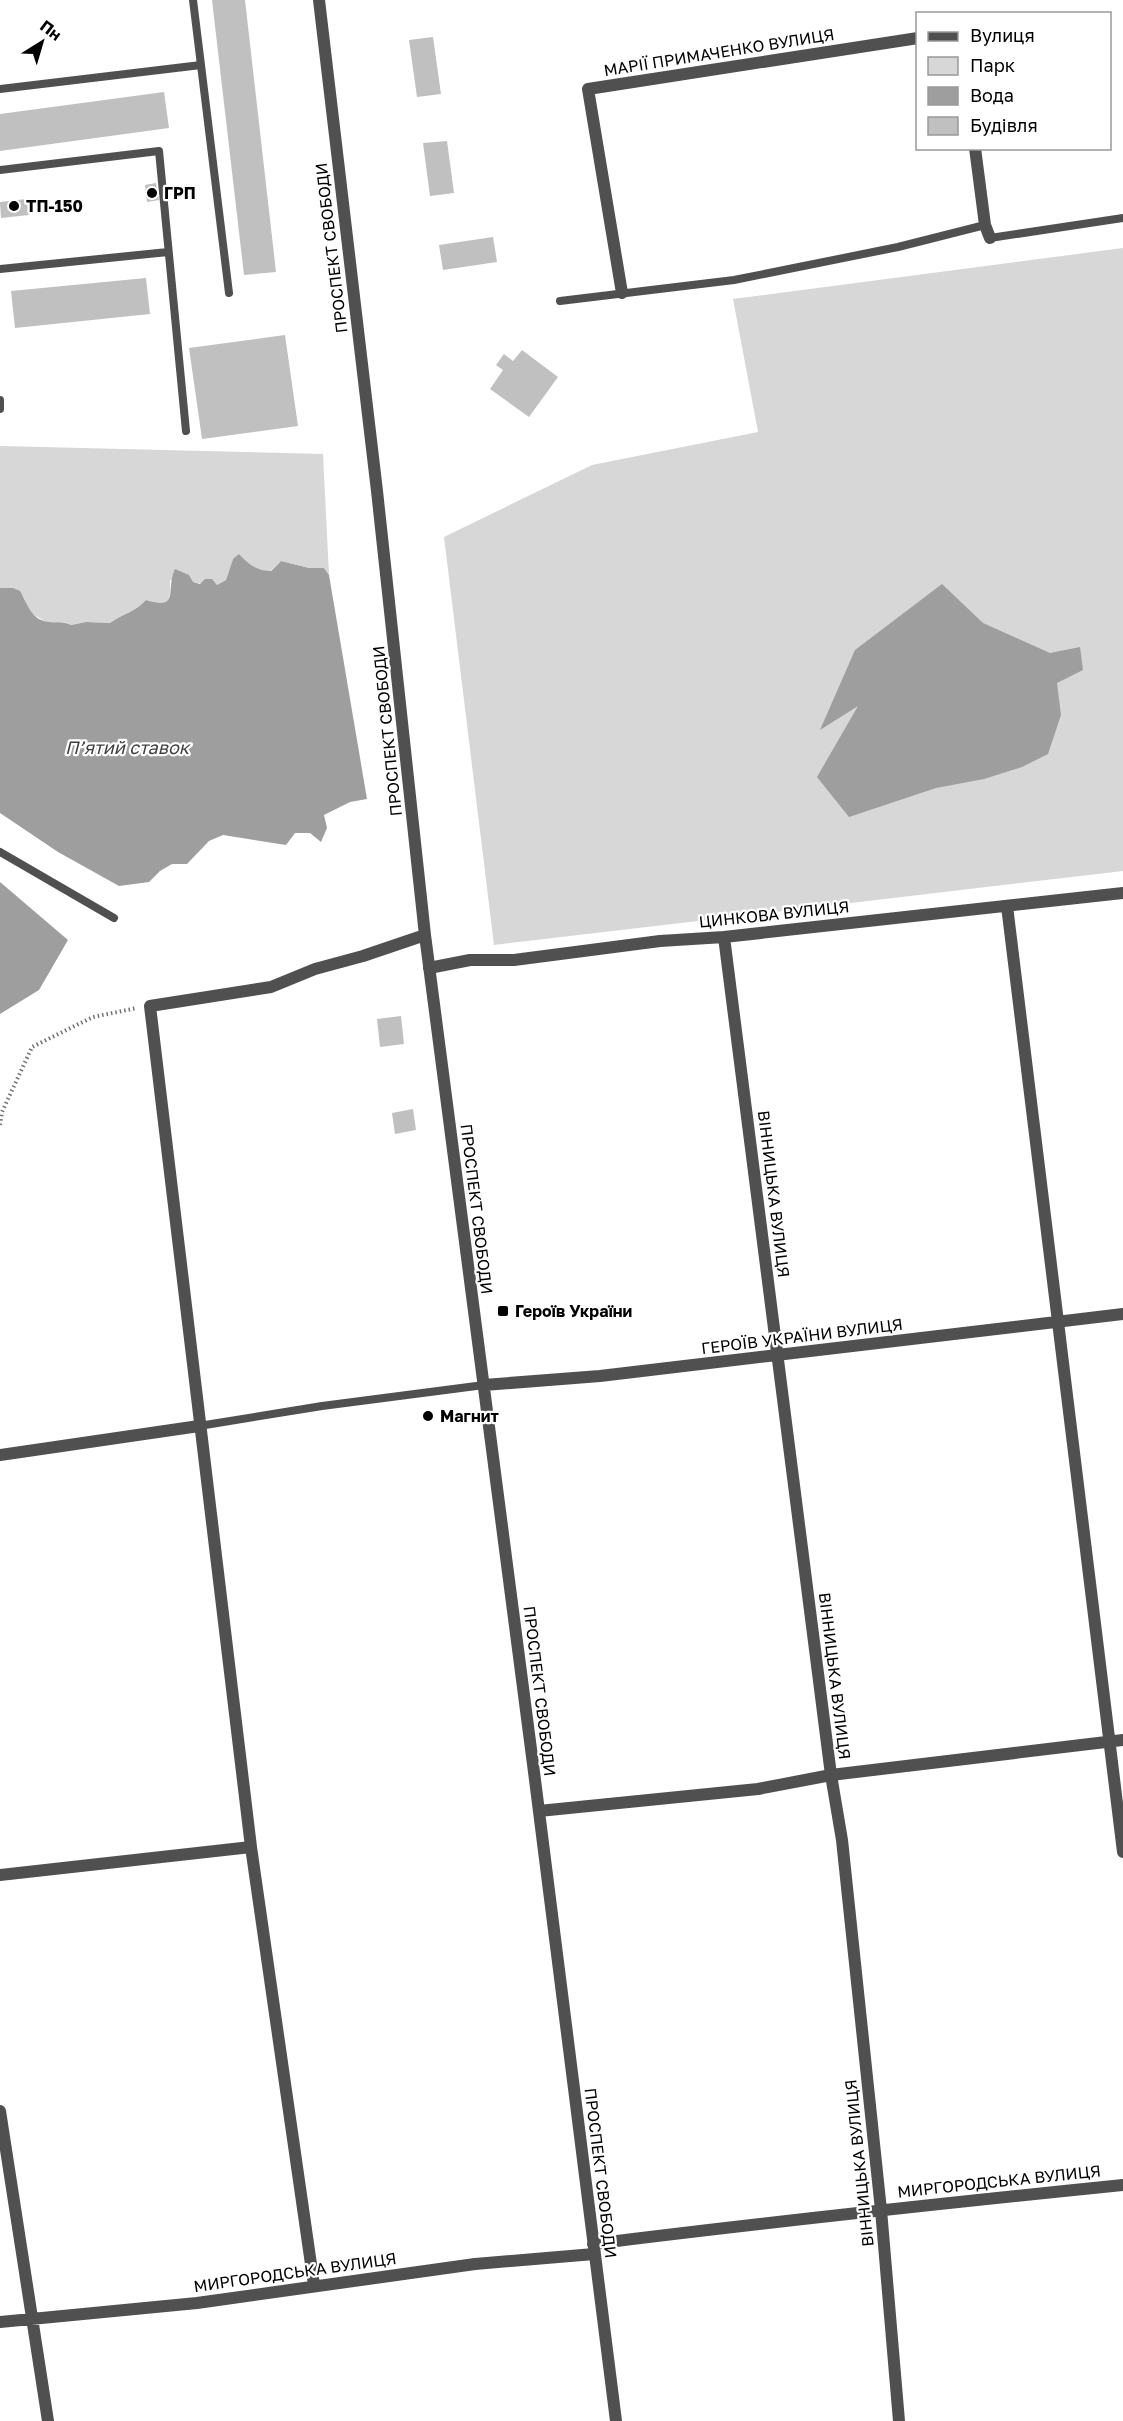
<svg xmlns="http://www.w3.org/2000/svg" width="1123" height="2421" viewBox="0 0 1123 2421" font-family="'Golos Text',sans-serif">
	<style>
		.green { fill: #d7d7d7 }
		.water { fill: #9e9e9e }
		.building { fill: #c0c0c0 }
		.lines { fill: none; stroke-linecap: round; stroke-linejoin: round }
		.path { stroke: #727272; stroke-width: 4; stroke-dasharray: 1.5 3; stroke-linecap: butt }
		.service { stroke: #505050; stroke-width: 8 }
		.minor { stroke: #505050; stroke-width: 12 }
		.poi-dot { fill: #000; stroke: #fff; stroke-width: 2 }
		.labels { text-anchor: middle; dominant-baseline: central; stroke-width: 4.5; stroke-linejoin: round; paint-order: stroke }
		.street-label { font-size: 16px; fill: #000; stroke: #fff }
		.poi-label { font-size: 16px; font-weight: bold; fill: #000; stroke: #fff; text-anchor: start }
		.water-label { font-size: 18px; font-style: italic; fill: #3f3f3f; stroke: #fff }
	</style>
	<rect width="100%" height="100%" fill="#fff"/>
	<path class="green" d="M1123 248V871L494 945 444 537 592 465 758 432 733 299Z
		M0 446 323 454 329 575 324 568H309L281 561 270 571H264L233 559 226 580 217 585 170 580C171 602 169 606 146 600 135 612 121 614 110 623L86 622 71 625 64 622H46L29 612 24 597 13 588H0Z"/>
	<path class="water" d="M239 554C248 564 257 571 271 571L281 561 309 568H324L329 575 367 799 350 802 324 815 327 828 321 842 310 833H295L286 845 223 835 209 841 187 864H172L160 871 149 882 119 886 58 852 0 813V588H13L20 591C28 604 30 619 48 622 57 623 63 621 71 625L86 622 110 623C122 614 135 612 146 600 181 610 165 590 175 569L189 575 193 582 200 584 205 579H212L217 585 226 580 233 559Z
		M942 584 983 623 1050 653 1080 647 1083 670 1057 683 1061 715 1048 754 1022 767 984 779 936 788 849 817 817 777 858 706 820 730 855 650Z
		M0 882 68 940 39 990 0 1014Z"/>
	<path class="building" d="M212 0H245L276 272 244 275Z
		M433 37 441 94 417 97 409 40Z
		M164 92 169 128 0 151V114Z
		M447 141 454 193 430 196 423 143Z
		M156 183 159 200 147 202 145 185Z
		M27 199 29 215 1 218 0 202Z
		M493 237 497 262 443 270 439 245Z
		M146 278 150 314 15 328 11 291Z
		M285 335 298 426 202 439 189 348Z
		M522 350 558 377 529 417 490 389 503 370 496 365 504 354 513 361Z
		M401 1016 404 1044 380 1047 377 1019Z
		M413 1109 416 1130 395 1134 392 1113Z"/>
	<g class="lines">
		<path class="path" d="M0 1125 2 1112 32 1047 93 1017 137 1008"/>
		<path class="service" d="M193 0 229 293
			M0 89 201 65
			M0 170 159 151 186 431
			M990 238 1123 218
			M0 269 168 252
			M560 301 734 280 898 247 985 225
			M0 400V409
			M0 852 114 918
			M199 1426 322 1406 484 1385"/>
		<path class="minor" d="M319 0 377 491 425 935 534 1772 616 2421
			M975 148 985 225 990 238
			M622 293 588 89 918 38
			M1007 906 1123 1852
			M724 937 831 1775 842 1840 881 2210 899 2421
			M429 968 470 960H514L660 941 724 937 1123 893
			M484 1385 600 1376 1123 1314
			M0 1455 199 1426
			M539 1811 758 1789 831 1775 1123 1740
			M0 1875 251 1847
			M0 2111 48 2421
			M593 2244C769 2222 946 2203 1123 2185
			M314 2285 251 1847 150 1006 271 987 315 969 363 956 425 935
			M0 2322 197 2303 475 2264 594 2254"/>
	</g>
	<g class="poi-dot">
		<circle cx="152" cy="193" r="6"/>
		<circle cx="14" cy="206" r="6"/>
		<rect x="497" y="1305" width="12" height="12" rx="3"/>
		<circle cx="428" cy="1416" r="6"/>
	</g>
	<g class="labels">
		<g class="street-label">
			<text transform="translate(719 52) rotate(-9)">МАРІЇ ПРИМАЧЕНКО ВУЛИЦЯ</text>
			<text transform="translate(331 248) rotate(-97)">ПРОСПЕКТ СВОБОДИ</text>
			<text transform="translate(387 731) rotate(-96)">ПРОСПЕКТ СВОБОДИ</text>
			<text transform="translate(774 914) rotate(-6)">ЦИНКОВА ВУЛИЦЯ</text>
			<text transform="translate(774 1194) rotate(83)">ВІННИЦЬКА ВУЛИЦЯ</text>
			<text transform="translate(477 1209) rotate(83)">ПРОСПЕКТ СВОБОДИ</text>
			<text transform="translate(802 1336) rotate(-7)">ГЕРОЇВ УКРАЇНИ ВУЛИЦЯ</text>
			<text transform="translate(835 1676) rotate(83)">ВІННИЦЬКА ВУЛИЦЯ</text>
			<text transform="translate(540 1691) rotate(83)">ПРОСПЕКТ СВОБОДИ</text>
			<text transform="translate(859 2163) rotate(-96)">ВІННИЦЬКА ВУЛИЦЯ</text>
			<text transform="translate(601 2173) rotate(83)">ПРОСПЕКТ СВОБОДИ</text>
			<text transform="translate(999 2181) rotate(-6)">МИРГОРОДСЬКА ВУЛИЦЯ</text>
			<text transform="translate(295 2272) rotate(-8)">МИРГОРОДСЬКА ВУЛИЦЯ</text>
		</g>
		<g class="poi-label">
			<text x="164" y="193">ГРП</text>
			<text x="26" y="206">ТП-150</text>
			<text x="515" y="1311">Героїв України</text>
			<text x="440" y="1416">Магнит</text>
		</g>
		<g class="water-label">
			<text x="127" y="747">П’ятий ставок</text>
		</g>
	</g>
	<rect x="916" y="12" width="195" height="138" fill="#ffffff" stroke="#999999" stroke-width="1.5"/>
	<rect x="928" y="32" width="30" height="9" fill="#505050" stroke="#999999" stroke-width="1.5"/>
	<text x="970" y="42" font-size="18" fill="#000000">Вулиця</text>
	<rect x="928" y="57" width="30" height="18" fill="#d7d7d7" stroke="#999999" stroke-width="1.5"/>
	<text x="970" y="72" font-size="18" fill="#000000">Парк</text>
	<rect x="928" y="87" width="30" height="18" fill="#9e9e9e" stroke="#999999" stroke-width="1.5"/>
	<text x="970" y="102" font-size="18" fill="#000000">Вода</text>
	<rect x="928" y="117" width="30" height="18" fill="#c0c0c0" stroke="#999999" stroke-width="1.5"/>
	<text x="970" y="132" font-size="18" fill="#000000">Будівля</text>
	<g transform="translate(42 42) rotate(37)" stroke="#ffffff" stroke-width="4.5" paint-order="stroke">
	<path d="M0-4.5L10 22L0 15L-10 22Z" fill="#000000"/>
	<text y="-9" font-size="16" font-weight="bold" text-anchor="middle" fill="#000000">Пн</text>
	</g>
</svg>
